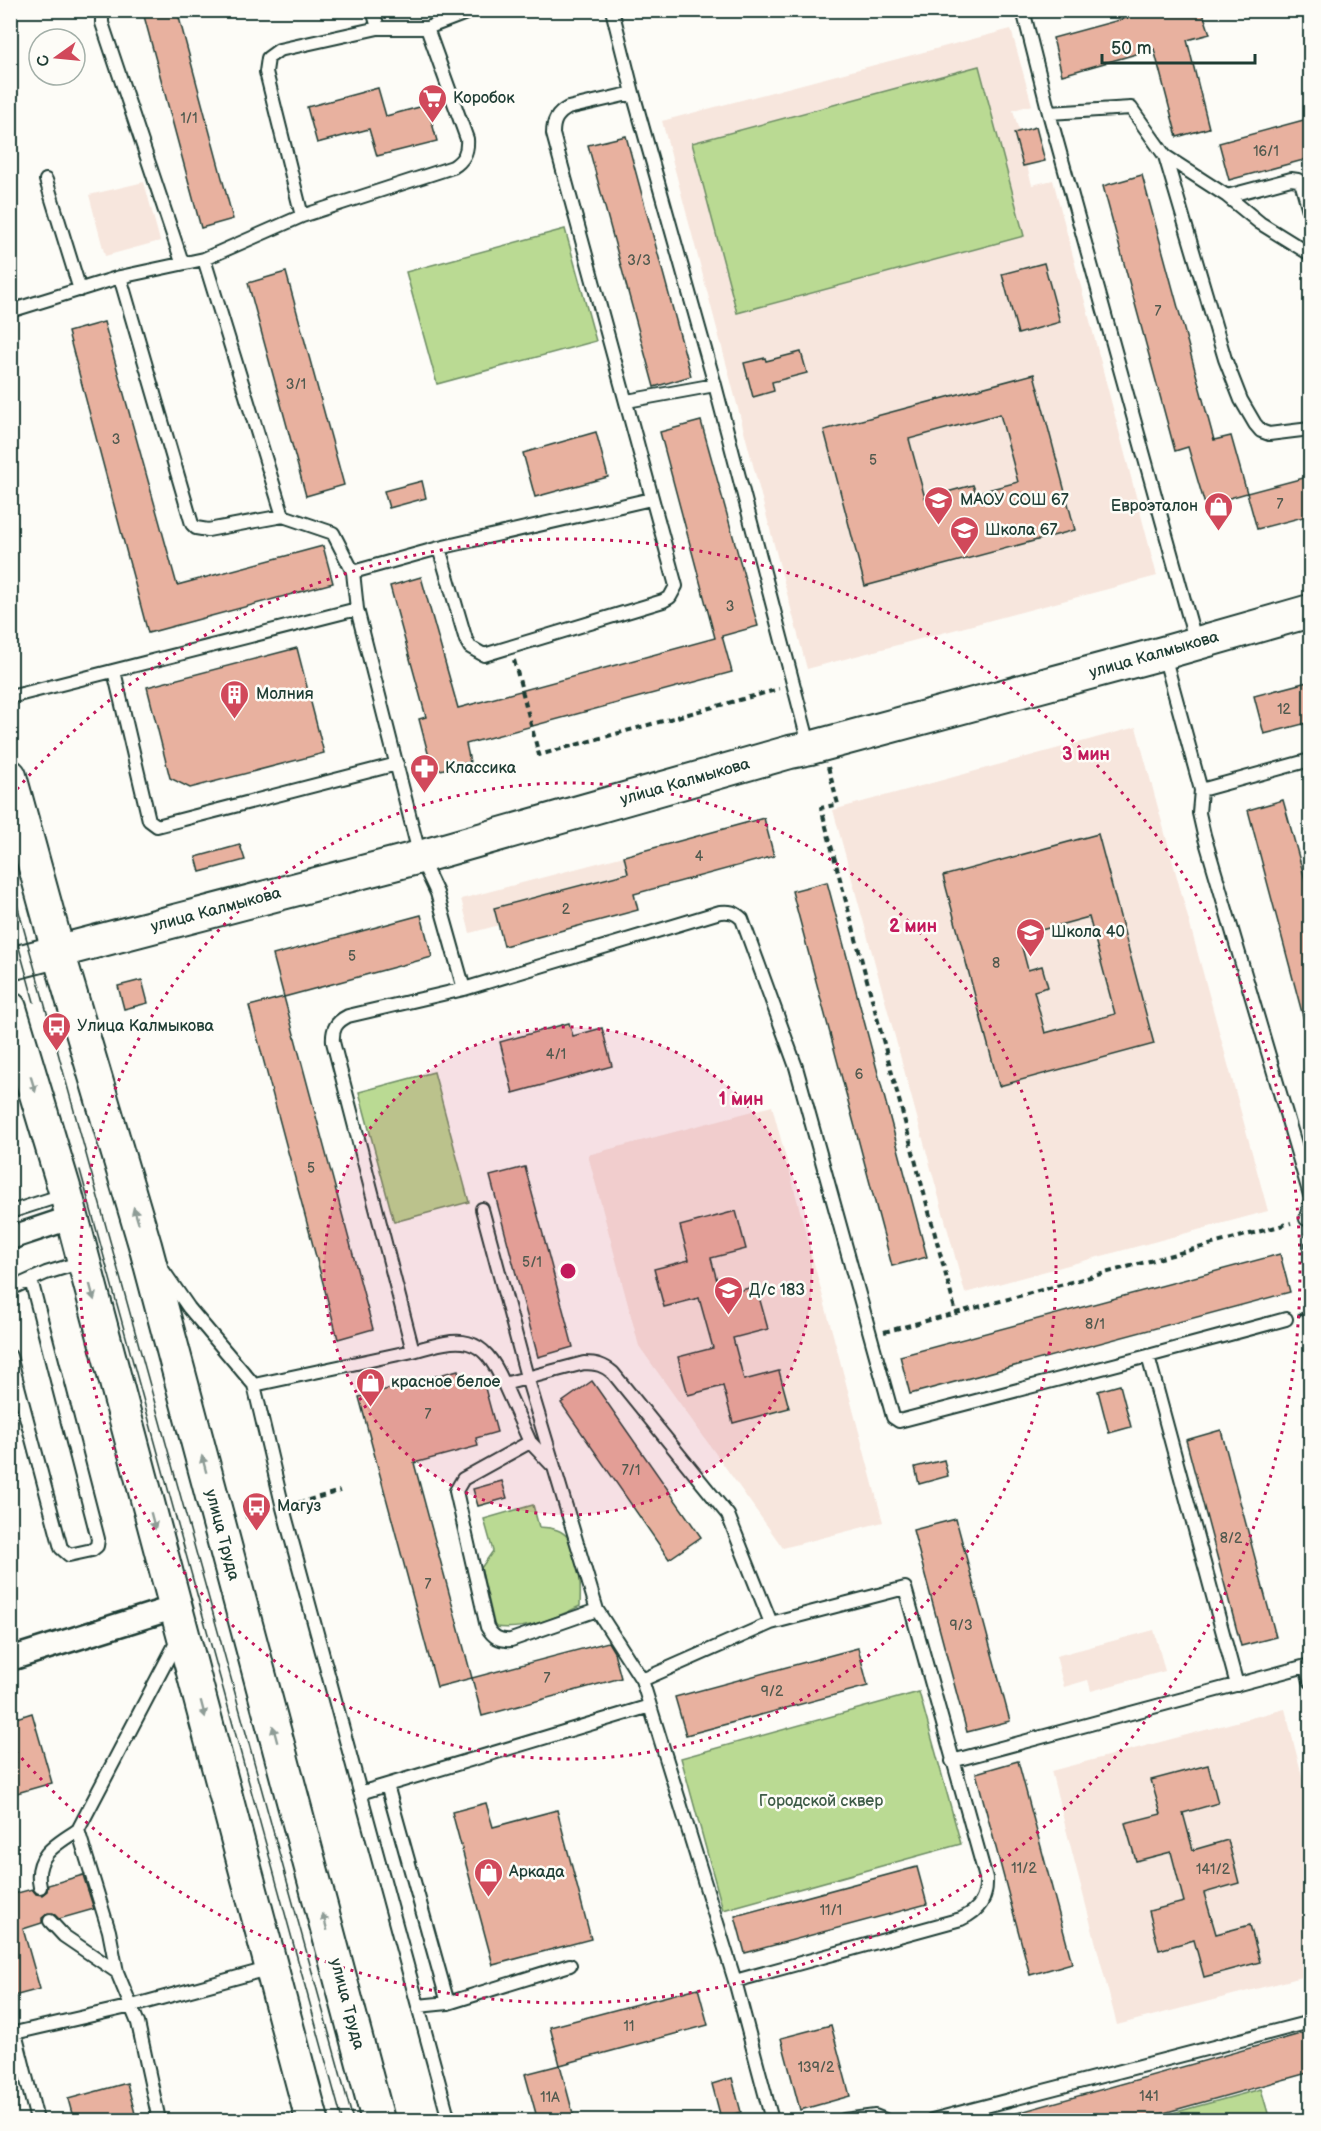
<svg xmlns="http://www.w3.org/2000/svg" width="1321" height="2131" viewBox="0 0 1321 2131" font-family="'Balsamiq Sans',sans-serif">
	<style>
		.built { fill: #f7e6dd }
		.green { fill: #bada93; stroke: #6c8c64; stroke-width: 1.5 }
		.building { fill: #e8b19f; stroke: #1f3d34; stroke-width: 1.5; fill-rule: evenodd }
		.lines { fill: none; stroke-linecap: round; stroke-linejoin: round }
		.lane-casing { stroke: #1f3d34; stroke-width: 16 }
		.street-casing { stroke: #1f3d34; stroke-width: 27 }
		.secondary-casing { stroke: #1f3d34; stroke-width: 36 }
		.path { stroke: #1f3d34; stroke-width: 4; stroke-dasharray: 6 4.5; stroke-linecap: butt }
		.lane { stroke: #fdfcf7; stroke-width: 12 }
		.street { stroke: #fdfcf7; stroke-width: 22 }
		.secondary { stroke: #fdfcf7; stroke-width: 32 }
		.tram { stroke: #1f3d34; stroke-width: 1.5 }
		.oneway { fill: #8e9c96 }
		.ring { fill: none; stroke: #c2185b; stroke-width: 3; stroke-dasharray: 3 6 }
		.labels { text-anchor: middle; dominant-baseline: central; stroke-width: 5; stroke-linejoin: round; paint-order: stroke }
		.number-label { font-size: 14px; fill: #515a4f }
		.poi-label { font-size: 16px; fill: #1f3d34; stroke: #fdfcf7; text-anchor: start }
		.street-label { font-size: 16px; fill: #1f3d34; stroke: #fdfcf7 }
		.park-label { font-size: 16px; fill: #3e5c47; stroke: #fdfcf7 }
		.centre { fill: #c2185b; stroke: #fdfcf7; stroke-width: 3 }
		.ring-label { font-size: 18px; text-anchor: middle; font-weight: bold; fill: #c2185b; stroke: #fdfcf7; stroke-width: 5; stroke-linejoin: round; paint-order: stroke }
	</style>
	<rect width="100%" height="100%" fill="#fdfcf7"/>
	<filter id="ink" filterUnits="userSpaceOnUse"><feTurbulence type="fractalNoise" baseFrequency=".0167" numOctaves="2"/><feDisplacementMap in="SourceGraphic" scale="12" xChannelSelector="R" yChannelSelector="G"/><feConvolveMatrix kernelMatrix="1 2 1 2 8 2 1 2 1" color-interpolation-filters="sRGB"/></filter>
	<g filter="url(#ink)">
		<path class="built" d="M1011 29 1032 105 1013 110 1019 131 1036 127 1045 161 1027 166 1032 185 1053 180 1157 576 807 669 662 121Z
			M144 182 160 241 105 256 89 195Z
			M1136 727 1268 1211 965 1293 833 810Z
			M624 856 628 873 495 908 499 925 470 933 461 899Z
			M772 1106 883 1522 783 1548 639 1346 588 1155Z
			M1154 1630 1165 1671 1091 1691 1088 1680 1064 1687 1056 1656Z
			M1285 1709 1310 1807V1975L1117 2025 1051 1771Z"/>
		<path class="green" d="M979 66 1024 236 737 313 692 143Z
			M565 229 596 341 437 384 406 272Z
			M434 1072 469 1202 394 1222 359 1092Z
			M533 1505 539 1527C544 1528 549 1527 554 1529 582 1535 581 1584 580 1606 554 1619 524 1631 495 1627L481 1568 493 1551 484 1519Z
			M919 1692 961 1844 723 1910 681 1758Z
			M1261 2089 1270 2120H1147Z"/>
		<path class="building" d="M164 10H177L233 219 201 228 144 16Z
			M1156 10H1202L1210 34 1187 40 1209 128 1177 137 1154 49 1062 75 1053 38Z
			M378 88 386 116 427 105 437 141 377 156 369 129 317 143 307 107Z
			M1311 118V158L1229 180 1219 143Z
			M1036 127 1045 161 1023 166 1014 133Z
			M626 136 691 376 654 387 588 145Z
			M1142 175 1214 440 1231 436 1247 493 1205 505 1188 447 1175 451 1103 186Z
			M1044 263 1060 322 1018 334 1002 274Z
			M286 272 344 485 306 496 248 283Z
			M104 322 177 585 323 546 333 583 148 633 68 332Z
			M801 352 807 373 772 382 774 391 753 397 744 363 765 358 766 361Z
			M1034 374 1075 530 865 586 824 430ZM1000 414 1018 482 976 493 973 485 925 498 909 439Z
			M701 421 758 626 722 636 732 672 466 744 470 762 433 772 419 719 426 717 390 586 421 577 458 708 715 638 660 432Z
			M596 432 608 477 535 497 523 453Z
			M1311 476V515L1257 529 1247 493Z
			M422 481 426 498 389 508 384 491Z
			M297 648 324 753 190 788 170 778 147 687Z
			M1311 681V722L1264 734 1254 696Z
			M1283 800 1311 901V1023L1305 1024 1248 810Z
			M764 818 774 856 634 894 638 910 504 946 494 908 628 873 624 856Z
			M1098 834 1154 1044 999 1086 943 876ZM1089 917 1115 1014 1045 1033 1034 991 1048 987 1042 966 1028 970 1019 936Z
			M240 845 245 860 200 872 196 857Z
			M827 882 927 1257 892 1266 792 891Z
			M421 915 432 957 284 997 273 955Z
			M142 980 148 1003 124 1009 118 986Z
			M284 997 373 1329 338 1339 249 1006Z
			M569 1023 573 1036 602 1028 612 1066 513 1093 500 1042Z
			M525 1167 573 1347 538 1357 490 1176Z
			M736 1211 746 1249 711 1258 721 1296 756 1286 768 1329 733 1338 744 1380 779 1371 789 1408 733 1423 723 1386 688 1395 678 1357 713 1348 699 1298 664 1307 654 1269 689 1260 680 1226Z
			M1280 1254 1290 1292 910 1394 900 1356Z
			M458 1370 461 1383 482 1377 497 1432 476 1438 478 1446 414 1463 472 1678 437 1687 359 1397Z
			M592 1381 701 1537 669 1559 561 1403Z
			M1120 1385 1131 1427 1109 1433 1098 1391Z
			M1221 1430 1276 1637 1241 1646 1186 1440Z
			M944 1460 948 1476 919 1484 915 1467Z
			M502 1481 507 1498 478 1506 473 1489Z
			M956 1519 1010 1721 967 1732 913 1530Z
			M608 1642 614 1652 621 1678 482 1716 472 1678Z
			M858 1648 868 1686 686 1735 675 1697Z
			M32 1713 52 1783 10 1795V1720Z
			M1018 1761 1072 1963 1030 1975 976 1773Z
			M1208 1765 1218 1803 1183 1813 1193 1850 1228 1840 1239 1883 1204 1893 1216 1934 1250 1925 1260 1962 1204 1977 1194 1940 1159 1950 1149 1911 1184 1902 1171 1852 1136 1861 1125 1823 1161 1814 1151 1780Z
			M486 1803 493 1827 557 1810 591 1939 493 1965 452 1812Z
			M917 1867 927 1904 745 1953 735 1916Z
			M83 1875 94 1909 59 1919 53 1913H48L42 1918V1923L23 1929 40 1989 10 1997V1895L32 1889 36 1894 42 1895 47 1891 48 1885Z
			M698 1988 708 2025 560 2065 550 2027Z
			M831 2025 850 2096 800 2110 781 2038Z
			M1311 2031V2072L1135 2121H1006V2116Z
			M560 2065 575 2121H538L525 2074Z
			M732 2078 741 2112 721 2118 712 2084Z
			M127 2083 137 2121H74L68 2099Z"/>
		<g class="lines">
			<defs>
				<path id="lane" d="M102 10V23L182 262
					M373 10 378 28H427L474 10
					M612 10 633 93
					M1023 10 1049 113 1131 108 1165 156 1225 359 1241 400 1255 424 1261 431 1269 434 1310 429
					M1049 113 1196 643
					M1165 156 1227 196 1291 179 1298 180 1302 185 1310 214
					M46 180 80 290
					M1227 196 1260 223 1310 254
					M302 216 266 72 268 58 279 50 378 28
					M204 259 302 216 453 167C464 160 468 152 467 139L427 28
					M10 311 120 277
					M627 401 715 385
					M283 516 204 259 120 277 192 524 196 528 208 530 283 516 333 533 353 572
					M439 548 651 499
					M1164 655 1201 790 1199 813 1204 835 1310 1195
					M114 671 149 820 157 826 397 764
					M10 697 357 609
					M810 748 715 385 633 93 568 108C557 114 553 121 553 134L676 586 670 597 663 601 484 655 470 647 466 640 439 548 353 572 357 609 420 857 437 893 464 989 720 912C730 911 735 912 742 919L796 1067 893 1417 899 1421 903 1420 1148 1356 1237 1685
					M1201 790 1310 760
					M464 989 348 1016C336 1022 332 1029 333 1042L413 1351C461 1337 482 1333 504 1384
					M482 1209 527 1377 597 1610 642 1680 735 1981 772 2120
					M10 1212 66 1194
					M1306 1219 1310 1203
					M162 1269 189 1308 254 1385 413 1351
					M10 1289 46 1273 82 1262
					M10 1356 61 1548 69 1555 92 1550 97 1546 98 1539 31 1280
					M1148 1356 1286 1319
					M254 1385 283 1508 449 2120
					M530 1442 552 1465
					M597 1610 511 1640C499 1641 493 1637 487 1627L456 1491 463 1479 530 1442 504 1384 584 1363C596 1363 604 1365 613 1373L728 1515 771 1623
					M642 1680 771 1623 905 1588 986 1878C987 1899 980 1910 961 1919L735 1981
					M952 1761 1306 1666 1310 1681
					M387 1785 448 2003
					M360 1793 650 1706
					M40 1887C33 1856 56 1844 78 1830
					M50 1921 64 1936 117 1972
					M418 2006 448 2003 570 1965
					M15 2033 37 2120
					M10 2034 132 2006 271 1968
					M159 2120 138 2023 117 1972 109 1931 78 1830 178 1639
					M844 2120 875 2116 885 2120
					M932 2120 1310 2022"/>
				<path id="street" d="M10 1238 73 1217
					M10 1659 176 1607"/>
				<path id="secondary" d="M10 776 58 951 145 1245 378 2120
					M10 964 420 857 790 752 810 748 1163 653 1310 611
					M10 1008 66 1194 312 2120"/>
			</defs>
			<use href="#lane" class="lane-casing"/>
			<use href="#street" class="street-casing"/>
			<use href="#secondary" class="secondary-casing"/>
			<path class="path" d="M514 660 539 755 779 689
				M828 767 838 804 821 808 956 1313 1291 1223
				M1298 1315 1306 1313V1232
				M884 1332 956 1313
				M298 1503 340 1491
				M245 1517 270 1511"/>
			<use href="#lane" class="lane"/>
			<use href="#street" class="street"/>
			<use href="#secondary" class="secondary"/>
			<path class="tram" d="M10 879 353 2120
				M10 915 34 1002
				M80 1170 342 2120"/>
		</g>
		<defs><path id="oneway-solid" d="M-6-.8H1V-3.2L6.5 0L1 3.2V.8H-6Z" transform="scale(1.5)"/></defs>
		<g class="oneway">
			<use href="#oneway-solid" transform="translate(33 1084) rotate(73)"/>
			<use href="#oneway-solid" transform="translate(136 1215) rotate(-107)"/>
			<use href="#oneway-solid" transform="translate(92 1292) rotate(75)"/>
			<use href="#oneway-solid" transform="translate(204 1464) rotate(-105)"/>
			<use href="#oneway-solid" transform="translate(153 1521) rotate(75)"/>
			<use href="#oneway-solid" transform="translate(203 1709) rotate(75)"/>
			<use href="#oneway-solid" transform="translate(275 1734) rotate(-105)"/>
			<use href="#oneway-solid" transform="translate(325 1922) rotate(-105)"/>
		</g>
	</g>
	<circle cx="568" cy="1271" r="244" fill="#c2185b" fill-opacity=".12"/>
	<g class="ring">
		<circle cx="568" cy="1271" r="244"/>
		<circle cx="568" cy="1271" r="488"/>
		<path d="M11 796A732 732 0 1 1 11 1746"/>
	</g>
	<defs>
		<symbol id="supermarket-pin" viewBox="-11 -11 22 30"><path d="M0 17L-7.5 6A9.5 9.5 0 1 1 7.5 6Z" fill="#d1495b" stroke="#fdfcf7"/><path d="M-6-5.5h2.5l.6 2H6L4.5 2H-2.5L-4.4-4H-6ZM-1.5 3.2a1.3 1.3 0 1 0 .1 0ZM3 3.2a1.3 1.3 0 1 0 .1 0Z" fill="#fff"/></symbol>
		<symbol id="school-pin" viewBox="-11 -11 22 30"><path d="M0 17L-7.5 6A9.5 9.5 0 1 1 7.5 6Z" fill="#d1495b" stroke="#fdfcf7"/><path d="M0-5L7-2L0 1L-7-2ZM-4 1L0 2.5L4 1V4Q0 6-4 4Z" fill="#fff"/></symbol>
		<symbol id="shop-pin" viewBox="-11 -11 22 30"><path d="M0 17L-7.5 6A9.5 9.5 0 1 1 7.5 6Z" fill="#d1495b" stroke="#fdfcf7"/><path d="M-5-2.5h2.3a2.7 3.5 0 0 1 5.4 0H5L5.5 6h-11ZM-1.5-2.5h3a1.5 2.3 0 0 0-3 0Z" fill="#fff"/></symbol>
		<symbol id="building-pin" viewBox="-11 -11 22 30"><path d="M0 17L-7.5 6A9.5 9.5 0 1 1 7.5 6Z" fill="#d1495b" stroke="#fdfcf7"/><path d="M-4-6H4V6H1V3H-1V6H-4ZM-2.5-4.3h1.7v1.8h-1.7ZM.8-4.3h1.7v1.8H.8ZM-2.5-1h1.7V.8h-1.7ZM.8-1h1.7V.8H.8Z" fill="#fff"/></symbol>
		<symbol id="pharmacy-pin" viewBox="-11 -11 22 30"><path d="M0 17L-7.5 6A9.5 9.5 0 1 1 7.5 6Z" fill="#d1495b" stroke="#fdfcf7"/><path d="M-2-6h4v4h4v4h-4v4h-4v-4h-4v-4h4Z" fill="#fff"/></symbol>
		<symbol id="bus-pin" viewBox="-11 -11 22 30"><path d="M0 17L-7.5 6A9.5 9.5 0 1 1 7.5 6Z" fill="#d1495b" stroke="#fdfcf7"/><path d="M-5-6H5V4H4V6H2V4H-2V6H-4V4H-5ZM-3.5-4V0h7V-4ZM-3.5 1.2v1.5H-2V1.2ZM2 1.2v1.5H3.5V1.2Z" fill="#fff"/></symbol>
	</defs>
	<g fill-rule="evenodd">
		<use href="#supermarket-pin" x="416" y="82" width="33" height="45"/>
		<use href="#school-pin" x="922" y="484" width="33" height="45"/>
		<use href="#shop-pin" x="1202" y="490" width="33" height="45"/>
		<use href="#school-pin" x="948" y="514" width="33" height="45"/>
		<use href="#building-pin" x="218" y="678" width="33" height="45"/>
		<use href="#pharmacy-pin" x="408" y="752" width="33" height="45"/>
		<use href="#school-pin" x="1014" y="916" width="33" height="45"/>
		<use href="#bus-pin" x="40" y="1010" width="33" height="45"/>
		<use href="#school-pin" x="712" y="1274" width="33" height="45"/>
		<use href="#shop-pin" x="354" y="1366" width="33" height="45"/>
		<use href="#bus-pin" x="240" y="1490" width="33" height="45"/>
		<use href="#shop-pin" x="472" y="1856" width="33" height="45"/>
	</g>
	<g class="labels">
		<g class="number-label">
			<text x="189" y="118">1/1</text>
			<text x="1266" y="151">16/1</text>
			<text x="639" y="260">3/3</text>
			<text x="1158" y="311">7</text>
			<text x="296" y="384">3/1</text>
			<text x="116" y="439">3</text>
			<text x="873" y="460">5</text>
			<text x="1280" y="504">7</text>
			<text x="730" y="606">3</text>
			<text x="1284" y="709">12</text>
			<text x="699" y="856">4</text>
			<text x="566" y="909">2</text>
			<text x="352" y="956">5</text>
			<text x="996" y="963">8</text>
			<text x="556" y="1054">4/1</text>
			<text x="859" y="1074">6</text>
			<text x="311" y="1168">5</text>
			<text x="532" y="1262">5/1</text>
			<text x="1095" y="1324">8/1</text>
			<text x="428" y="1414">7</text>
			<text x="631" y="1470">7/1</text>
			<text x="1231" y="1538">8/2</text>
			<text x="428" y="1584">7</text>
			<text x="961" y="1625">9/3</text>
			<text x="547" y="1678">7</text>
			<text x="772" y="1691">9/2</text>
			<text x="1024" y="1868">11/2</text>
			<text x="1213" y="1869">141/2</text>
			<text x="831" y="1910">11/1</text>
			<text x="629" y="2026">11</text>
			<text x="816" y="2067">139/2</text>
			<text x="1149" y="2096">141</text>
			<text x="550" y="2097">11А</text>
		</g>
		<g class="poi-label">
			<text x="453" y="98">Коробок</text>
			<text x="960" y="500">МАОУ СОШ 67</text>
			<text x="1198" y="506" text-anchor="end">Евроэталон</text>
			<text x="985" y="530">Школа 67</text>
			<text x="256" y="694">Молния</text>
			<text x="445" y="768">Классика</text>
			<text x="1051" y="932">Школа 40</text>
			<text x="77" y="1026">Улица Калмыкова</text>
			<text x="749" y="1290">Д/с 183</text>
			<text x="391" y="1382">красное белое</text>
			<text x="277" y="1506">Магуз</text>
			<text x="509" y="1872">Аркада</text>
		</g>
		<g class="street-label">
			<text transform="translate(1154 655) rotate(-16)">улица Калмыкова</text>
			<text transform="translate(685 782) rotate(-16)">улица Калмыкова</text>
			<text transform="translate(216 910) rotate(-15)">улица Калмыкова</text>
			<text transform="translate(222 1535) rotate(75)">улица Труда</text>
			<text transform="translate(347 2004) rotate(75)">улица Труда</text>
		</g>
		<g class="park-label">
			<text x="821" y="1801">Городской сквер</text>
		</g>
	</g>
	<circle cx="568" cy="1271" r="9" class="centre"/>
	<g class="ring-label">
		<text x="1086" y="760">3 мин</text>
		<text x="913" y="932">2 мин</text>
		<text x="741" y="1105">1 мин</text>
	</g>
	<rect width="1321" height="2131" fill="none" stroke="#fdfcf7" stroke-width="36"/>
	<rect x="18" y="18" width="1285" height="2095" fill="none" stroke="#1f3d34" stroke-width="2" filter="url(#ink)"/>
	<g transform="translate(57 57) rotate(255)"><circle r="28" fill="#fdfcf7" stroke="#a4b0a9" stroke-width="1.5"/>
	<path d="M0-4.5L10 22L0 15L-10 22Z" fill="#d1495b"/>
	<text y="-9" font-size="16" font-weight="bold" text-anchor="middle" fill="#1f3d34">С</text>
	</g>
	<path d="M1102 54v9h153v-9" fill="none" stroke="#1f3d34" stroke-width="3"/>
	<text x="1111" y="54" font-size="18" fill="#1f3d34" stroke="#fdfcf7" stroke-width="4.5" paint-order="stroke">50 m</text>
</svg>
